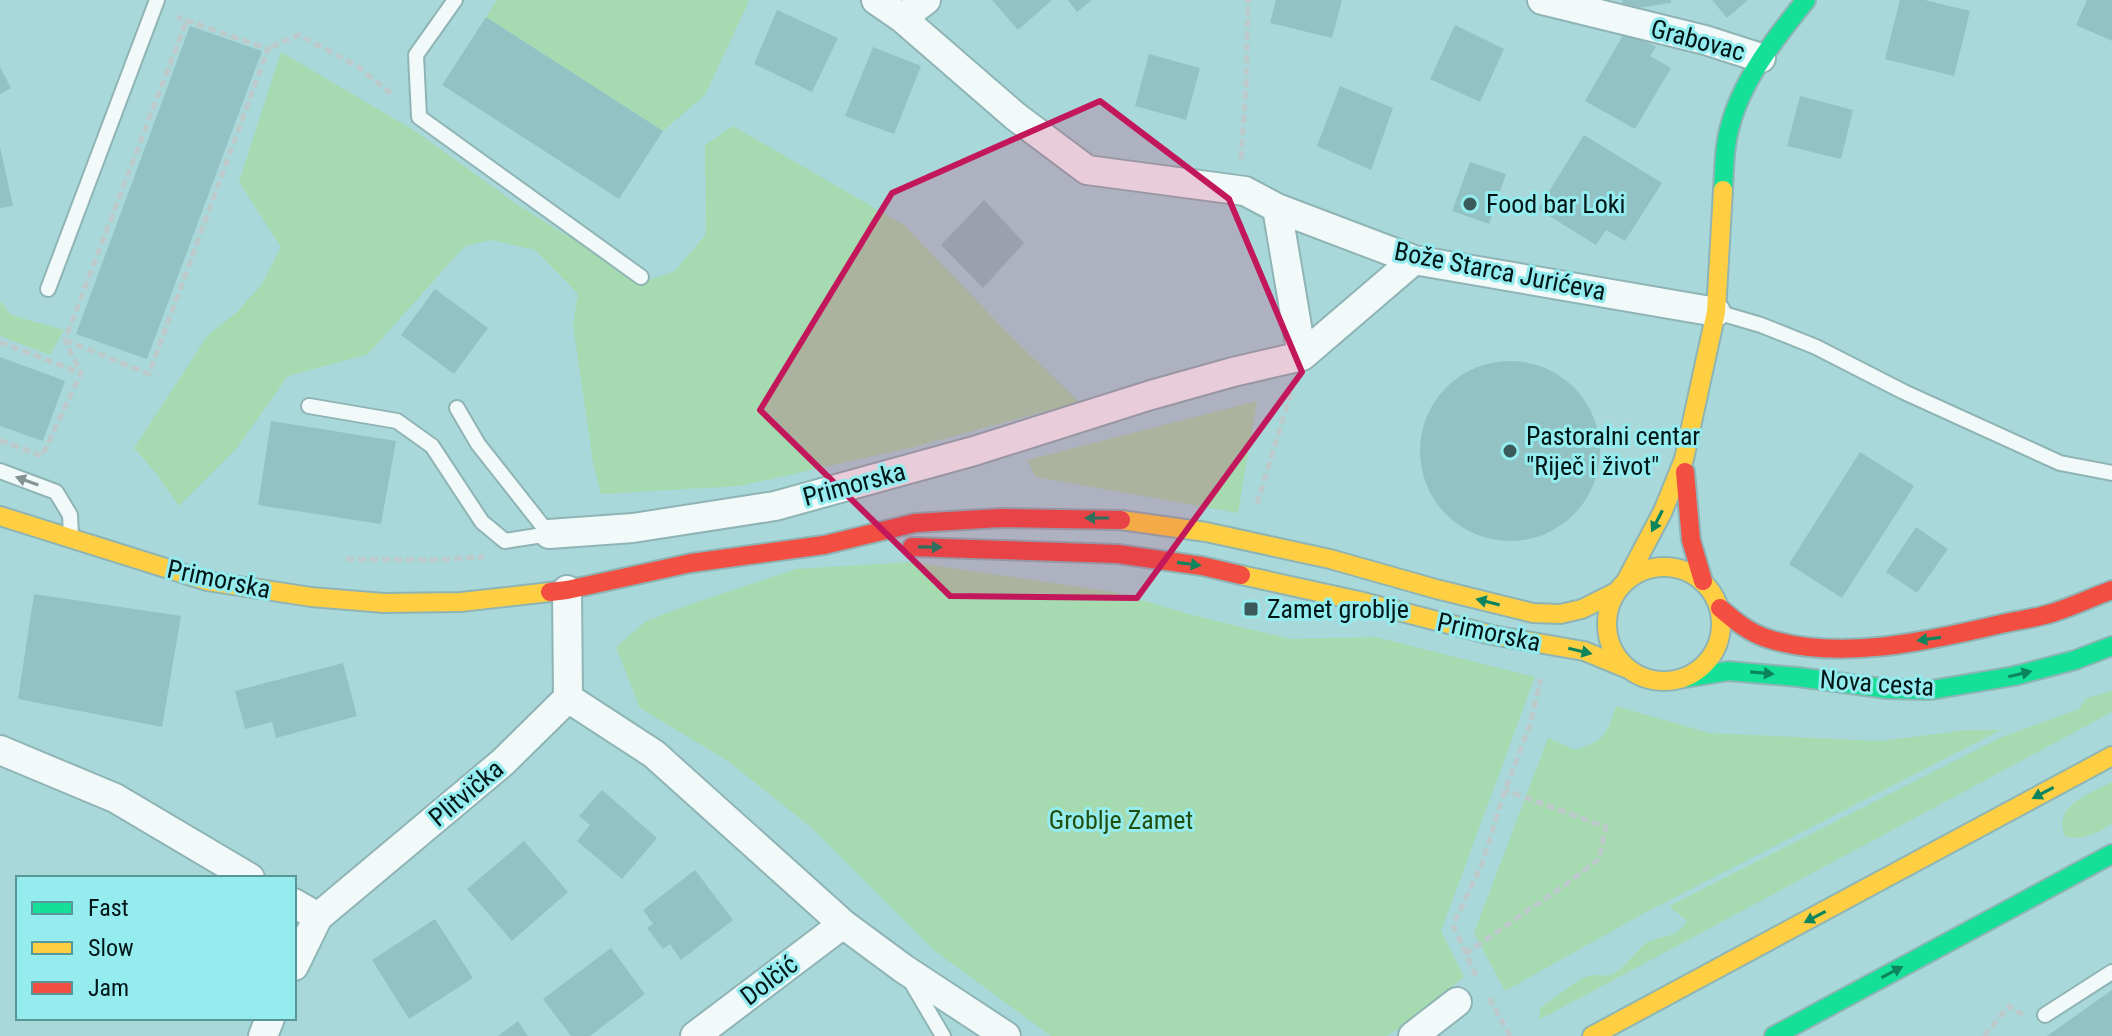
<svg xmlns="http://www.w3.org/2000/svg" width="2112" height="1036" viewBox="0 0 2112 1036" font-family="'Roboto Condensed',sans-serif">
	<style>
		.green { fill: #a6dab1 }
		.building { fill: #92c2c3 }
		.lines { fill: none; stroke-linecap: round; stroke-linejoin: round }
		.lane-casing { stroke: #8fb4b5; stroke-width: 18 }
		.street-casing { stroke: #8fb4b5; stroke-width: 32 }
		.fast-casing { stroke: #8fb4b5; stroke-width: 22 }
		.slow-casing { stroke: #8fb4b5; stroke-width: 22 }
		.jam-casing { stroke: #8fb4b5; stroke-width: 22 }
		.path { stroke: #bdcacc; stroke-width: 5; stroke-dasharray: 8 4; stroke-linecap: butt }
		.lane { stroke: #f2f9f9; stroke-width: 14 }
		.street { stroke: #f2f9f9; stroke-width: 28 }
		.fast { stroke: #16e098; stroke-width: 18 }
		.slow { stroke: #ffcf43; stroke-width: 18 }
		.jam { stroke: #f24e42; stroke-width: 18 }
		.oneway { fill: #859393 }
		.oneway2 { fill: #0c855e }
		.marked { fill: #c2185b; fill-opacity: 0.2; stroke: #c2185b; stroke-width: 6; stroke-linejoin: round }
		.poi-dot { fill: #3b5a5b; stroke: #95ecee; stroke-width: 3 }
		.labels { text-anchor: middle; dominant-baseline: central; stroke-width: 6; stroke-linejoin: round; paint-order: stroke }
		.street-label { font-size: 26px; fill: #001617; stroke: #95ecee }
		.poi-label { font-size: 26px; fill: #001617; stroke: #95ecee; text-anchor: start }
		.park-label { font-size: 26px; fill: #214e0d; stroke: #95ecee }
	</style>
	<rect width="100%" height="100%" fill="#a9d8da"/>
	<path class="green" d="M497 0H747L749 1 705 95 663 131 486 17Z
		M281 52 415 131 518 205 566 235 586 237 644 282 675 271 706 234 705 145 733 126 904 225 1007 332 1079 402 914 447 740 486 601 494 593 462 573 325 578 294 535 250 491 240 465 246 368 354 288 376 236 449 179 506 155 472 134 448 208 335 236 313 262 284 281 247 239 182Z
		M0 302H1L11 315 64 330 50 355 0 336Z
		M1257 401 1238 513 1036 477 1027 460Z
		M911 562 1114 592 1192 615 1291 639 1376 637 1535 677 1441 931 1464 977 1405 1025 1386 1036H1051L935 951 812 828 728 761 640 708 616 647 645 622 677 609 796 569Z
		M2112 691V712L1539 1020 1540 1008C1555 998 1572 983 1588 976 1597 973 1604 978 1613 974 1627 967 1633 953 1645 944 1663 933 1675 941 1687 921L1669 906 2002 737 2079 709 2087 698Z
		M1616 706 1709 733 1881 741 1967 730H2001L1648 911 1505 991 1474 933 1548 738 1575 750C1605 741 1607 734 1616 706Z
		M2112 782V824C2097 833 2083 841 2065 836 2052 805 2090 794 2112 782Z"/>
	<path class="building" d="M992 0H1052L1018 30Z
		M1068 0H1092L1077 12Z
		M1276 0H1342L1332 38 1270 23Z
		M1622 0H1671V3L1623 10Z
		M1712 0H1748L1727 18Z
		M1900 0H1925L1970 11 1954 76 1885 59Z
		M2087 0H2112V41L2076 25Z
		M777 10 838 38 812 92 754 64Z
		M486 17 663 131 619 199 442 85Z
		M1455 25 1504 49 1480 102 1430 79Z
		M190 26 262 51 147 359 76 334Z
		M1626 30 1656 47 1650 56 1671 68 1635 129 1585 101Z
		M873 47 921 66 894 134 845 116Z
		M1149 54 1200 68 1186 120 1135 106Z
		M0 67 11 88 0 94Z
		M1340 86 1393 108 1371 170 1317 146Z
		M1800 96 1853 110 1841 159 1787 146Z
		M1584 135 1662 183 1625 241 1606 230 1596 245 1538 209Z
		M0 147 13 206 0 208Z
		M1470 162 1506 174 1489 224 1452 211Z
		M984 200 1024 243 983 288 941 245Z
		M435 289 488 328 454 374 401 335Z
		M0 357 65 381 43 441 0 426Z
		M1420 451a90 90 0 1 1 180 0a90 90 0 1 1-180 0Z
		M271 421 396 441 381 524 258 505Z
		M1860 452 1914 486 1842 598 1789 564Z
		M1916 527 1948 549 1917 593 1886 572Z
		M34 594 181 616 162 727 18 699Z
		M343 663 357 716 276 738 272 722 245 729 235 691Z
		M602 790 657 838 622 879 577 841 590 825 579 816Z
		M524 841 568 892 512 941 467 889Z
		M695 870 733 920 681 960 670 944 663 949 647 928 653 924 643 910Z
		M435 919 473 978 409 1019 372 960Z
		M611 948 645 994 590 1036H571L543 999Z
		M2112 990V1036H2047Z
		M518 1021 528 1036H498Z"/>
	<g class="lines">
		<defs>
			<path id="lane" d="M455 0 416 55 419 117 641 277
				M48 289 157 0
				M1720 313 1761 325 1816 347 1904 392 2060 463 2112 473
				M309 406 397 421 432 446 482 522 505 541 549 534 478 444 457 408
				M0 471 56 492 70 515 71 536
				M910 980 943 1036
				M2045 1015 2112 972"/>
			<path id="street" d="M876 0 902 18 1015 116 1087 170 1245 191 1277 208 1414 260 1716 312
				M1542 0 1705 40 1761 58
				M902 18 926 0
				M1277 208 1302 356
				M549 534 633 528 775 506 974 451 1151 395 1233 372 1302 356 1414 260
				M568 698 654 754 843 924 904 969 1006 1036
				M0 750 115 798 250 878
				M294 903 318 917
				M294 966 318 917 503 762 568 698 567 590
				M263 1036 270 1018
				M695 1036 843 924
				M1413 1036 1457 1002"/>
			<path id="fast" d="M1723 190C1724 175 1724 160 1726 146 1733 91 1772 42 1806 0
				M1685 678 1728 671 1798 677 1888 689 1931 690 2014 676 2075 660 2112 646
				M1774 1036 2112 854"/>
			<path id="slow" d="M0 516 207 581 311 597 384 603 461 602 550 592
				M1121 520 1206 532 1330 559 1436 589 1533 613 1560 614 1582 609 1616 592
				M1607 624a57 57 0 1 1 114 0a57 57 0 1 1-114 0Z
				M1241 575 1359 601 1492 635 1584 651 1628 669
				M1626 581 1663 511 1684 459 1716 312 1723 190
				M1592 1036 2112 756"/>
			<path id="jam" d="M1685 472 1691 540 1703 581
				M912 547 1118 554 1202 566 1241 575
				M550 592 567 590 691 563 824 545 915 523 1000 518 1121 520
				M1720 608C1734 620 1748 632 1766 638 1838 662 1929 641 2001 624 2019 620 2038 618 2055 612 2074 606 2093 597 2112 590"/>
		</defs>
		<use href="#lane" class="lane-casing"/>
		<use href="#street" class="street-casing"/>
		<use href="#fast" class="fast-casing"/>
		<use href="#slow" class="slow-casing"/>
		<use href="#jam" class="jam-casing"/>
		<path class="path" d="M271 47 299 35 357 66 393 95
			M1241 159 1246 86 1248 0
			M65 340 149 374 268 49 177 17
			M0 342 81 373
			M0 440 42 456 81 373 65 340 186 22
			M1257 504 1291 392
			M346 559 434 560 484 557
			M1465 954 1565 885 1599 859 1606 827 1505 790
			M1476 976 1453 925 1482 864 1505 790 1530 725 1541 679
			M1489 998 1510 1036
			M1984 1036 2009 1006 2023 1015"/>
		<use href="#lane" class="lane"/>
		<use href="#street" class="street"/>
		<use href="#fast" class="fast"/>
		<use href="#slow" class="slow"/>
		<use href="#jam" class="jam"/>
	</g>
	<defs><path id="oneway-solid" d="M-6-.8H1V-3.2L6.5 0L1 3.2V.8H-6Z" transform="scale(2)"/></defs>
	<use class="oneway" href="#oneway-solid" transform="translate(27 481) rotate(-160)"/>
	<g class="oneway2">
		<use href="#oneway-solid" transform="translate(1097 518) rotate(-180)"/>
		<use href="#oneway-solid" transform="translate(1657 521) rotate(117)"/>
		<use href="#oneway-solid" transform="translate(930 547) rotate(1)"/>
		<use href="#oneway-solid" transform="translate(1189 564) rotate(8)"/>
		<use href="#oneway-solid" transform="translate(1488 602) rotate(-166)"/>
		<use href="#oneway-solid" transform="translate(1929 639) rotate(172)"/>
		<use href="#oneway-solid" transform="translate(1580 651) rotate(13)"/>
		<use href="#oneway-solid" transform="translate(1762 673) rotate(5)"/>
		<use href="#oneway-solid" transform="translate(2020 674) rotate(-13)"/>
		<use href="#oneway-solid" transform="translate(2043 793) rotate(152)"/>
		<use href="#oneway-solid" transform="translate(1815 917) rotate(152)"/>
		<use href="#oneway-solid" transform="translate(1892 972) rotate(-28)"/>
	</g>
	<path class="marked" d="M1100 101 1229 199 1302 372 1137 598 950 596 760 410 892 193Z"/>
	<g class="poi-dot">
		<circle cx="1470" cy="204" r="8"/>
		<circle cx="1510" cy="451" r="8"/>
		<rect x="1243" y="601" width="16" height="16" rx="4"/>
	</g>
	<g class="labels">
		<g class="street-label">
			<text transform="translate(1698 40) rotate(15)">Grabovac</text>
			<text transform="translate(1500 271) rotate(11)">Bože Starca Jurićeva</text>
			<text transform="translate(854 484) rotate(-15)">Primorska</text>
			<text transform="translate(219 579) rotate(12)">Primorska</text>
			<text transform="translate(1489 632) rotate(12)">Primorska</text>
			<text transform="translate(1877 683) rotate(4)">Nova cesta</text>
			<text transform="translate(466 793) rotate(-40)">Plitvička</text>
			<text transform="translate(769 980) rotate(-37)">Dolčić</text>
		</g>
		<g class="poi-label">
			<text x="1486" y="204">Food bar Loki</text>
			<text x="1526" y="436">Pastoralni centar<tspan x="1526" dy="30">"Riječ i život"</tspan></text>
			<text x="1267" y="609">Zamet groblje</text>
		</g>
		<g class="park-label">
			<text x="1121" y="820">Groblje Zamet</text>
		</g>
	</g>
	<rect x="16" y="876" width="280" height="144" fill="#95ecee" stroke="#599698" stroke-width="2"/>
	<rect x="32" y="902" width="40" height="12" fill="#16e098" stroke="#599698" stroke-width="2"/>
	<text x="88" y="916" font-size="24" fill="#001617">Fast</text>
	<rect x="32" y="942" width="40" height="12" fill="#ffcf43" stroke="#599698" stroke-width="2"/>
	<text x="88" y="956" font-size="24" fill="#001617">Slow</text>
	<rect x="32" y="982" width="40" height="12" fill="#f24e42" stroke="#599698" stroke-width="2"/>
	<text x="88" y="996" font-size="24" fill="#001617">Jam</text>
</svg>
